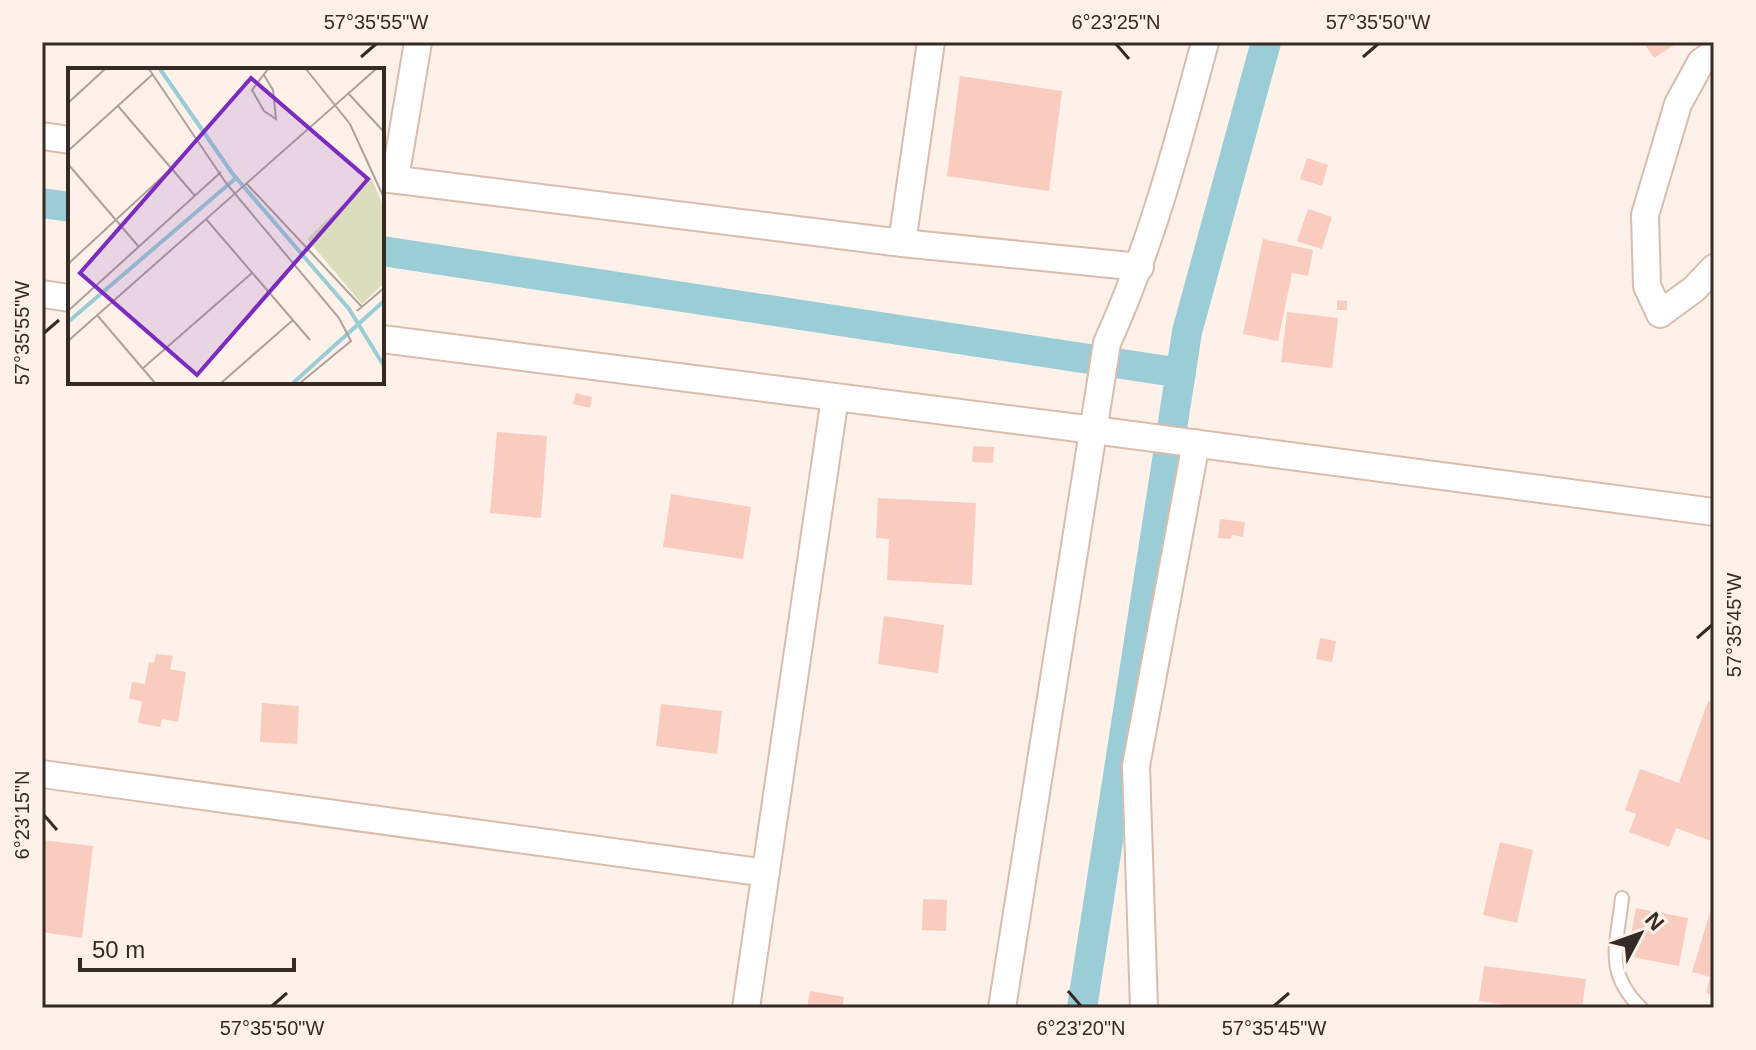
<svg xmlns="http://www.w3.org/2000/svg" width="1756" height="1050" viewBox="0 0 1756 1050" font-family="Helvetica,sans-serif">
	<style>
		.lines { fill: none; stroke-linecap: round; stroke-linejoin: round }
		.canal { stroke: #9acdd5; stroke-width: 30 }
		.building { fill: #f9ccbf }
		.lane-casing { stroke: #d9bcac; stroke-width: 16 }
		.street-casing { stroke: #d9bcac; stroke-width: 30 }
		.lane { stroke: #fff; stroke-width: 12 }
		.street { stroke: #fff; stroke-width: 26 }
		.ticks { fill: none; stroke: #352a24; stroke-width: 3 }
		.inset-river { fill: none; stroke: #9acdd5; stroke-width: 4 }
		.inset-road { fill: none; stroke: #ada19b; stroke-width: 2 }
		.view { fill: #7b2cbf; fill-opacity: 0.15; stroke: #7b2cbf; stroke-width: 4 }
		.inset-edge { fill: none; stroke: #352a24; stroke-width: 4 }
		.neatline { fill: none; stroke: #352a24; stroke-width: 3 }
		.ticks-label { font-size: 20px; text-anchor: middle; fill: #352a24 }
	</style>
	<rect width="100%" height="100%" fill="#fdf1ea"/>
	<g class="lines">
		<path class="canal" d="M42 203 70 207
			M382 251 1181 373
			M1082 1008 1187 332 1266 42"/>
	</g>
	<path class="building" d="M1643 42H1679L1654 58Z
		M960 76 1062 91 1049 191 947 176Z
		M1307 158 1328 165 1322 186 1300 179Z
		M1308 209 1332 217 1322 249 1297 241Z
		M1263 239 1313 250 1308 276 1292 273 1278 341 1243 334Z
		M1337 300 1347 301V310H1337Z
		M1287 312 1338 318 1332 368 1281 362Z
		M576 393 592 397 590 408 573 404Z
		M497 432 547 436 541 518 490 513Z
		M973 446 994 447 993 463 972 462Z
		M671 494 751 507 743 559 663 547Z
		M878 498 976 503 972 585 887 580 889 539 876 538Z
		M1220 519 1245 522 1243 537 1232 535 1231 539 1218 538Z
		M884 616 944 625 938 673 878 664Z
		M1320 638 1336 641 1332 662 1316 659Z
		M156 654 173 656 170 669 186 672 178 722 162 719 160 727 138 723 142 701 129 699 132 682 145 684 149 662 154 663Z
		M1708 701 1714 703V842L1676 828 1669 847 1629 832 1636 814 1625 810 1640 769 1679 783Z
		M262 703 299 706 297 744 260 742Z
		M661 704 722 711 717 754 656 746Z
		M42 840 93 846 82 938 42 932Z
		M1500 842 1533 850 1517 923 1483 915Z
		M923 899 947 900 946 931 922 930Z
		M1714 899V996L1706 993 1710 977 1692 972Z
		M1636 908 1688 918 1679 966 1627 956Z
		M1484 966 1586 979 1582 1008H1530L1479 1001Z
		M810 991 844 997 842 1008H807Z"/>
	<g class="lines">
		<defs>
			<path id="lane" d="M1622 898C1617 945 1604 972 1641 1008"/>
			<path id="street" d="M1714 53 1701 62 1678 104 1645 215 1647 286 1660 314 1694 289 1714 268
				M42 136 70 140
				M382 178 902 243 1140 267
				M395 179 418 42
				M902 243 931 42
				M42 294 70 298
				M382 339 1094 430 1714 512
				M42 774 766 873
				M746 1008 835 397
				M1002 1008 1107 343C1151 246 1178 144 1205 42
				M1144 1008 1136 766 1196 443"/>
		</defs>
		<use href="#lane" class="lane-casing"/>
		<use href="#street" class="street-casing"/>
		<use href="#lane" class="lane"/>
		<use href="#street" class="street"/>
	</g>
	<path class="ticks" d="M1116 44 1129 59M361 57 376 44M1363 57 1378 44M44 333 59 320M1697 638 1712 625M44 815 57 830M1068 991 1081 1006M272 1006 287 993M1274 1006 1289 993"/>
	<g transform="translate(68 68)">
		<rect width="316" height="316" fill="#fdf1ea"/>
		<path d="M303 110 316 139V215L294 236 239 171Z" fill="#dbdebc"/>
		<path class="inset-river" d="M92 1 164 105 281 241 316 298M0 254 168 110M225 315 316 233"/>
		<path class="inset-road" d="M81 1 158 115 271 250 283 273 232 315M238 1 282 56 316 130M196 7 205 22 208 51 196 43 184 22 200 1M280 25 316 64M0 35 37 1M50 38 127 128M0 83 85 6M0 96 71 179M178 115 294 239M138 151 242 272M0 196 103 101M0 243 153 104M289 243 316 220M29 247 87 315M0 273 308 1M74 301 184 205M153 315 225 252"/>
		<path class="view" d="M183 10 300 111 129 307 12 205Z"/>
		<rect width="316" height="316" class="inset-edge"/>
	</g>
	<rect width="1756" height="1050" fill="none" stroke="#fdf1ea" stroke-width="88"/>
	<g transform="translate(1640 934) rotate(49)" stroke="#fdf1ea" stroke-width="6" paint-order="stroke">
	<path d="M0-6L14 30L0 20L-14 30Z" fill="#352a24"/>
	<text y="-12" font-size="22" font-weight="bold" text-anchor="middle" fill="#352a24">N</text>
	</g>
	<path d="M80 958v12h214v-12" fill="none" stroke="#352a24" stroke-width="4"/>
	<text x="92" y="958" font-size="24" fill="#352a24" stroke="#fdf1ea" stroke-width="6" paint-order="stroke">50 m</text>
	<rect x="44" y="44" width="1668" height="962" class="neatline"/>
	<g class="ticks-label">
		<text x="376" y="29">57°35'55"W</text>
		<text x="1116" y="29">6°23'25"N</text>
		<text x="1378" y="29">57°35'50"W</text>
		<text transform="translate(22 333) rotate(-90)" y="7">57°35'55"W</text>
		<text transform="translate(1734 625) rotate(-90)" y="7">57°35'45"W</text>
		<text transform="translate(22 815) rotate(-90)" y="7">6°23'15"N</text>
		<text x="272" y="1035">57°35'50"W</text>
		<text x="1081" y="1035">6°23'20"N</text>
		<text x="1274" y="1035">57°35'45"W</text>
	</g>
</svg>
